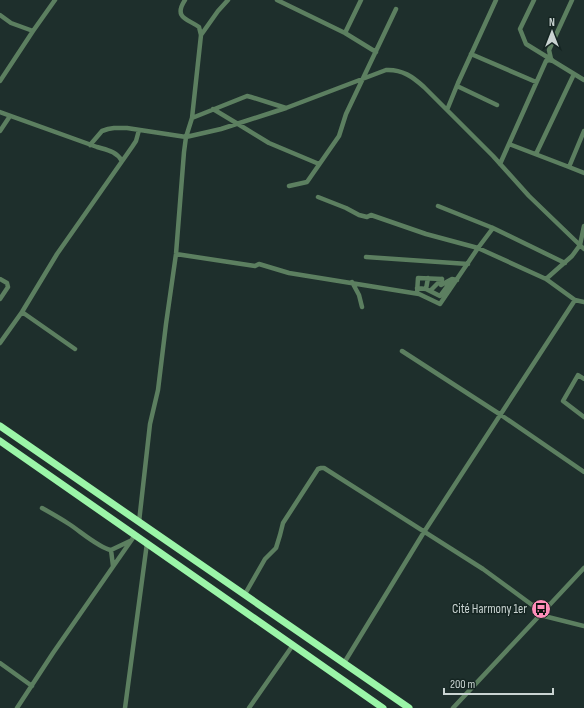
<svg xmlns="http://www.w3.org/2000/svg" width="584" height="708" viewBox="0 0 584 708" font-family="'Sofia Sans Condensed',sans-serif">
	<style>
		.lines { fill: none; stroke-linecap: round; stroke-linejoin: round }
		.minor { stroke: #5c7f60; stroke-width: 4.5 }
		.highway { stroke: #9bf5a8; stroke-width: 7 }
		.labels { text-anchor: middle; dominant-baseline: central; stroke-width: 3; stroke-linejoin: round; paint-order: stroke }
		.poi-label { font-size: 13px; fill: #cad4d2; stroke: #152522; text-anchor: end }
	</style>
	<rect width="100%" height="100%" fill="#1e2f2c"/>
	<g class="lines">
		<path class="minor" d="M277 0 345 33 376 52
			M534 0 520 29 526 44 552 60
			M0 15 11 23 33 31
			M345 33 361 0
			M201 35 218 11 228 0
			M471 54 536 82
			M551 59 549 50 572 0
			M0 81 33 31 55 0
			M457 86 497 105
			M213 109 238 124 269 143 319 164
			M447 110 458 83 496 0
			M0 112 97 147C107 150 116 151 122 161
			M192 118 247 96 251 97 286 108 386 70C402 69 413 77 424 87L493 156 529 196 584 249
			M0 131 10 116
			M584 131 569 167 584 173
			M509 144 569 167
			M90 145 102 131 108 129 114 128H127L186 137 221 129 286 108
			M536 154 574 74
			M500 164 546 61 549 60 553 61 584 80
			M289 186 307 182 339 136 346 114 396 9
			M318 197 346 208 359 215 367 217 371 215 426 234 478 248 546 279 575 300 584 302
			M438 206 493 228 565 263
			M176 254 255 266 259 264 289 273 419 294 440 304 478 248 493 228
			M366 257 468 264
			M0 279 7 283 8 287 0 299
			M546 279 572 256 580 245 584 226
			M352 282 359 295 362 307
			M417 288 426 289 428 278
			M426 289 440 296 451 281
			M430 291 442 279
			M417 293 418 278 442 279 441 285 452 279 457 280
			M22 312 75 349
			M0 343 22 312 57 254 132 147 136 141 139 130
			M402 351 501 415 584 472
			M584 379 578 375 563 401 584 417
			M42 508C51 513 60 518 69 524 80 531 99 548 111 550L130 541
			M139 522 150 424 158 390 166 324 176 254 184 152 186 137 192 118 201 35 199 27C188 19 173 18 185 0
			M111 550 113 566
			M245 594 265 559 276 548 280 535 283 523 318 469 321 468H324L483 569 543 613
			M540 615 584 626
			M0 663 32 686
			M344 663 424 532 575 300
			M17 708 53 653 135 535
			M125 708 147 543
			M249 708 293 645
			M453 708 584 568"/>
		<path class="highway" d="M0 426 409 708
			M0 441 383 708"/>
	</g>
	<defs>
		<symbol id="bus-disc" viewBox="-11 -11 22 22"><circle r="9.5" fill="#ff8eba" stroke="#152522"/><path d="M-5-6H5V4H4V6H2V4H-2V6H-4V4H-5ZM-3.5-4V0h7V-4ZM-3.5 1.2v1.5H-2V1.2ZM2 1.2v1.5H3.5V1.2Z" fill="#111"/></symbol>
	</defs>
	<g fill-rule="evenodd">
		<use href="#bus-disc" x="530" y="598" width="22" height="22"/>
	</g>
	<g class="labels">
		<g class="poi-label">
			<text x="527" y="609">Cité Harmony 1er</text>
		</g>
	</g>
	<g transform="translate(552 32)" stroke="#152522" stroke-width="3" paint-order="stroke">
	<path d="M0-3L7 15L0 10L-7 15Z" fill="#cad4d2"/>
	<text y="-6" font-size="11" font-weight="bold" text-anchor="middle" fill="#cad4d2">N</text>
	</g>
	<path d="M444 688v6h109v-6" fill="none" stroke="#cad4d2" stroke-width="2"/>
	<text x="450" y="688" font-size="12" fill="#cad4d2" stroke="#152522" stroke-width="3" paint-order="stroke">200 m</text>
</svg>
